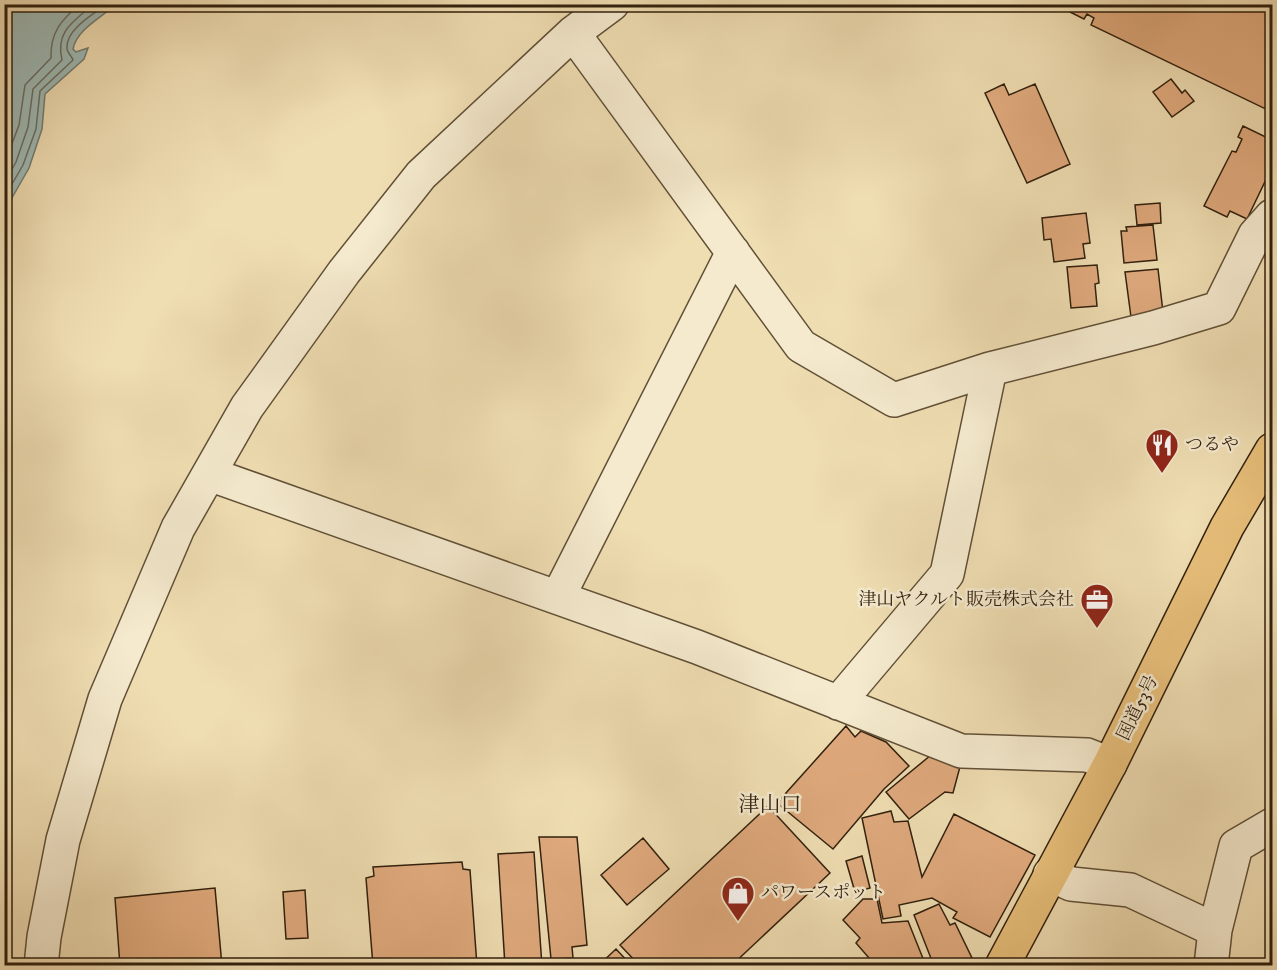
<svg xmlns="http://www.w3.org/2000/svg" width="1277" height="970" viewBox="0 0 1277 970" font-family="'IM FELL DW Pica','Noto Serif JP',serif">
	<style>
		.water { fill: #9ebab6; stroke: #727c73; stroke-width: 1.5 }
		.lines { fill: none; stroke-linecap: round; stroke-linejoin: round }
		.shore { stroke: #686d62; stroke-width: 1.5 }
		.building { fill: #e0aa7d; stroke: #31200e; stroke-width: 1.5 }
		.minor-casing { stroke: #615037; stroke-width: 36 }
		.highway-casing { stroke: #31200e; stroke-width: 36 }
		.minor { stroke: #f5eace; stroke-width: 33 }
		.highway { stroke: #e8bf7a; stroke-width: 33 }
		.labels { text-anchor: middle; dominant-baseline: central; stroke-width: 5; stroke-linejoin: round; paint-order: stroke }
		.poi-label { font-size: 18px; fill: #31200e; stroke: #f5eace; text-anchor: start }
		.street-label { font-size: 18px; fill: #31200e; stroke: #f5eace }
		.quarter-label { font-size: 21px; fill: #31200e; stroke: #f5eace }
	</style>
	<rect width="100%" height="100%" fill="#f0deb3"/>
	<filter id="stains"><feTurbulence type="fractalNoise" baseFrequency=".00333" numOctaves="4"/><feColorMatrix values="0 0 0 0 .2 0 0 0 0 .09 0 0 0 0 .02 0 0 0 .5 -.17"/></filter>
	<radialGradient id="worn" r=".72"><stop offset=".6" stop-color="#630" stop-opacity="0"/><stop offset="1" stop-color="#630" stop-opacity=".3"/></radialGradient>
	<path class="water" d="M5 4 115 5C101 18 77 29 73 49L76 52 88 48 84 59 45 94 42 129 29 168 5 210Z"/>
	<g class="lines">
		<path class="shore" d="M4 165 19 125 25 85 51 58C50 33 61 20 80 4
			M4 183 16 162 28 127 33 89 62 60C55 31 74 21 94 4
			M4 198 23 165 36 129 40 91 73 60C72 56 67 53 67 48 66 29 94 14 107 4"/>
	</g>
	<path class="building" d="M1054 4H1272V55L1268 67 1272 68V112L1091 25 1094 18 1087 14 1084 19Z
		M1171 79 1182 93 1185 90 1194 101 1172 117 1153 92Z
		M1004 84 1009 95 1035 84 1070 164 1027 183 985 93Z
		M1243 126 1272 140V167L1247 219 1230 211 1227 217 1204 206 1232 151 1236 152 1242 139 1238 137Z
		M1160 203 1161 223 1137 225 1135 205Z
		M1086 213 1090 243 1083 244 1085 258 1054 262 1051 239 1044 240 1042 218Z
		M1153 225 1157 260 1124 263 1121 231H1127L1126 227Z
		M1097 265 1099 283 1095 284 1097 306 1071 308 1067 267Z
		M1158 269 1163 312 1131 317 1125 272Z
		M846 726 855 737 861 731 886 742 909 766 884 789 833 849 777 803Z
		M931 755 961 763 953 793 945 792 909 819 886 792Z
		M768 806 830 873 731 966H640L620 945Z
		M891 811 894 822 908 821 922 877 954 814 1035 855 990 937 953 918 957 912 932 898 899 905 901 916 883 919 862 818Z
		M539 837H577L587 945 572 947 573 958 551 959Z
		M643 838 669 869 627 905 601 875Z
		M534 852 542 966H505L498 854Z
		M862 856 870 888 855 892 846 861Z
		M462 862 463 869 470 870 477 966H373L366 878 374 876 373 867Z
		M215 888 222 966H120L115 898Z
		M305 890 308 938 286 939 283 892Z
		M863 899H877L882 923 908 921 926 966H876L856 943 860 938 843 920Z
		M939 904 950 925 955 923 972 958 954 966H934L914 915Z
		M616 949 632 966H598Z"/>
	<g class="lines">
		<defs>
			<path id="minor" d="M573 33 801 346 894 400 990 369
				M209 474 697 647 961 751 1087 755 1110 764
				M558 597 733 252
				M838 703 947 574 990 369 1153 328 1219 308 1255 235 1272 216
				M1050 874 1071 884 1130 890 1215 930 1211 966
				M1215 930 1236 846 1272 825
				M41 966 44 937 63 840 105 699 178 528 247 407 344 272 421 175 573 33 612 4"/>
			<path id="highway" d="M1002 966 1110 764 1227 527 1272 450"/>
		</defs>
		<use href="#minor" class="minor-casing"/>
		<use href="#highway" class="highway-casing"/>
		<use href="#minor" class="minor"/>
		<use href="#highway" class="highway"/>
	</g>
	<defs>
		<symbol id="restaurant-pin" viewBox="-11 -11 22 30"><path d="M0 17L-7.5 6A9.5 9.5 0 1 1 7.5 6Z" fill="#8f2418" stroke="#f5eace"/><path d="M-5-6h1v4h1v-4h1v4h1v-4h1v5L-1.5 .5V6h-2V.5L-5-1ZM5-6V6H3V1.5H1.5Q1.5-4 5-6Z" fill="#fff"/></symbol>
		<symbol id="office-pin" viewBox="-11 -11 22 30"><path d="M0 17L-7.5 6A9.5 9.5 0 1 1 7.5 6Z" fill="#8f2418" stroke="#f5eace"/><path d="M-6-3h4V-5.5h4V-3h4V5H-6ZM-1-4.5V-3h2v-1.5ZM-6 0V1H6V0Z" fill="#fff"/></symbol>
		<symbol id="shop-pin" viewBox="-11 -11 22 30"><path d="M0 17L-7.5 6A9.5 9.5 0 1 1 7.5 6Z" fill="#8f2418" stroke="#f5eace"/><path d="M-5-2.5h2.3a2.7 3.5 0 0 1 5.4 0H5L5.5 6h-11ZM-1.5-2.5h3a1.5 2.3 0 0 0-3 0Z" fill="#fff"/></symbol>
	</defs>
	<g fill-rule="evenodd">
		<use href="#restaurant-pin" x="1143" y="426" width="38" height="52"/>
		<use href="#office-pin" x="1078" y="581" width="38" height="52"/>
		<use href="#shop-pin" x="719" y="874" width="38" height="52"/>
	</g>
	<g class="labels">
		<g class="poi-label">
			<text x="1185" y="445">つるや</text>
			<text x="1074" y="600" text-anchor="end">津山ヤクルト販売株式会社</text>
			<text x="761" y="893">パワースポット</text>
		</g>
		<g class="street-label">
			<text transform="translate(1138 708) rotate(-64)">国道53号</text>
		</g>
		<g class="quarter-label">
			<text x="770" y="805">津山口</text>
		</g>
	</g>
	<rect width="1277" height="970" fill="none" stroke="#f0deb3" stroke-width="24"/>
	<rect x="6" y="6" width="1265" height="958" fill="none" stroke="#31200e" stroke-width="3"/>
	<rect x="12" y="12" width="1253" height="946" fill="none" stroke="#31200e" stroke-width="1.5"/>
	<rect width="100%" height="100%" filter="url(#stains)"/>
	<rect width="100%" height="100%" fill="url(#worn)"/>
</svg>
